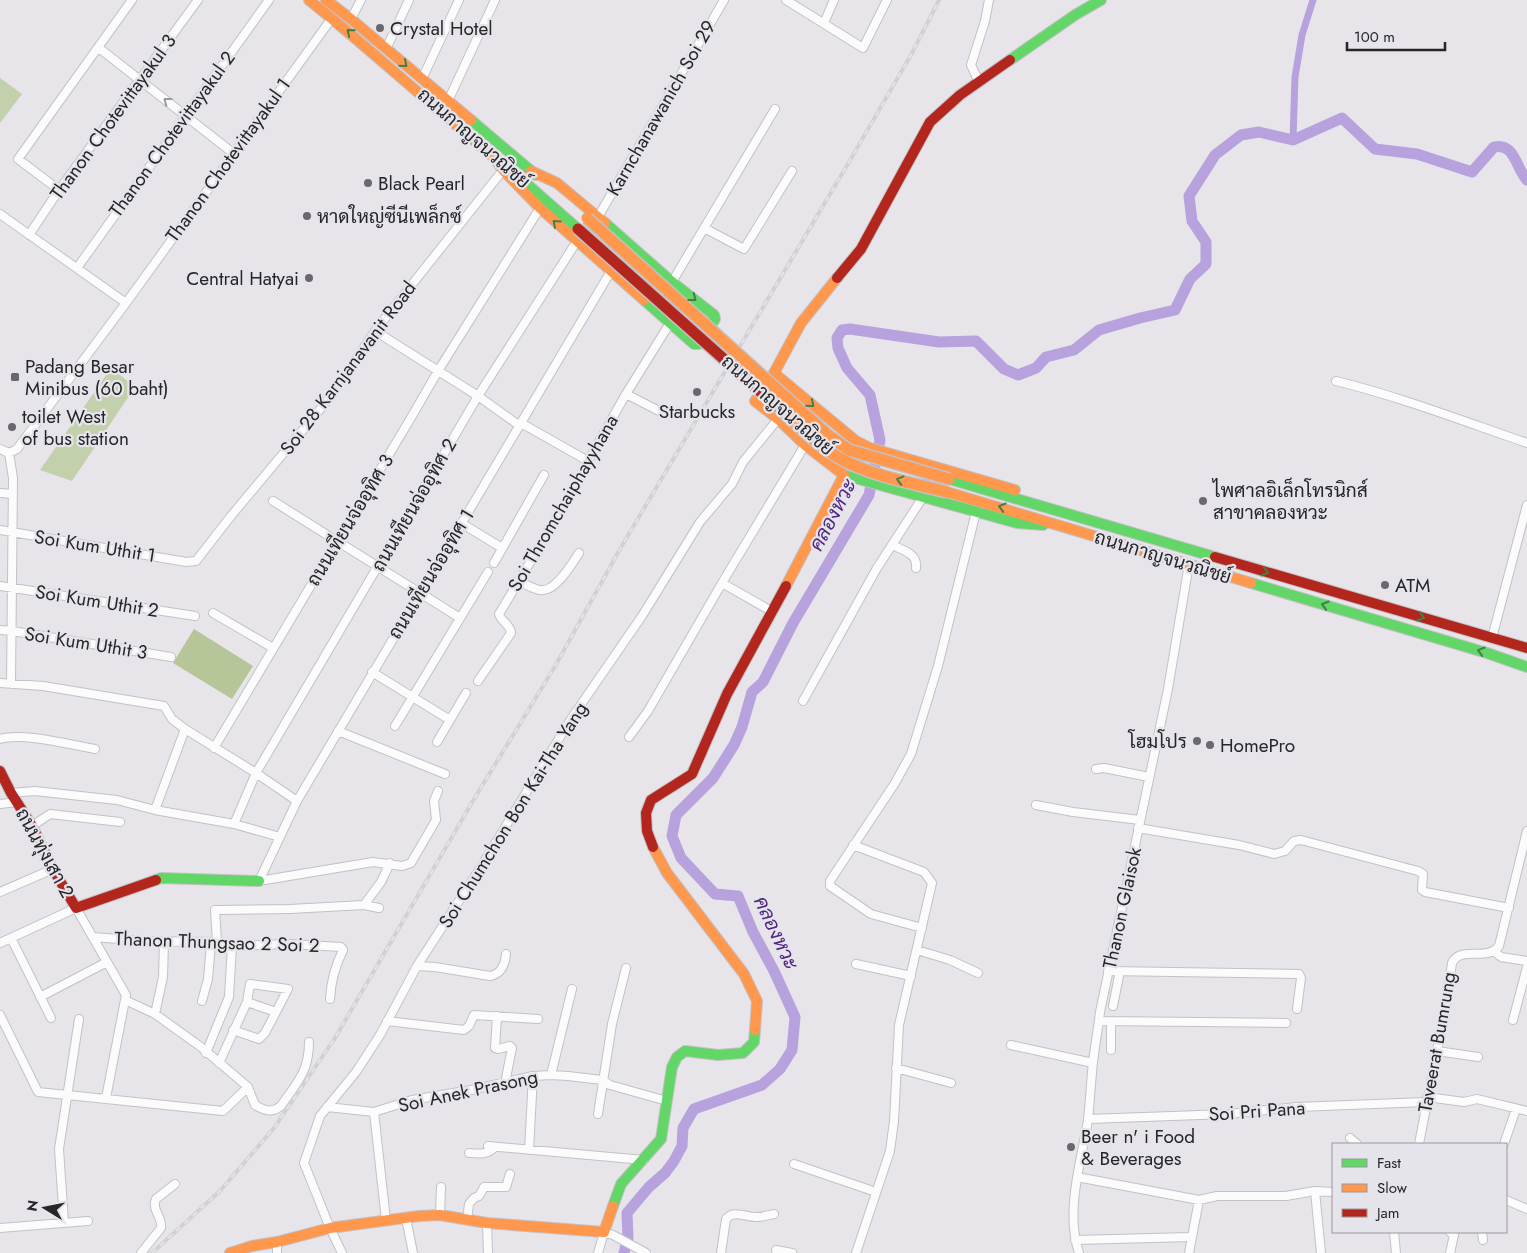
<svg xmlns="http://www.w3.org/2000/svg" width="1527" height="1253" viewBox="0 0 1527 1253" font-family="Jost,Sarabun,sans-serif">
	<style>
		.green { fill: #c2d0ac }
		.forest { fill: #b6c699 }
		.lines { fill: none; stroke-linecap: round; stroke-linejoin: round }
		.canal { stroke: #b7a2dd; stroke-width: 7 }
		.river { stroke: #b7a2dd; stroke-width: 11 }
		.street-casing { stroke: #c3c1c5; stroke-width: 10 }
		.fast-casing { stroke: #c3c1c5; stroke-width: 12 }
		.slow-casing { stroke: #c3c1c5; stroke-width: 12 }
		.jam-casing { stroke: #c3c1c5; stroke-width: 12 }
		.street { stroke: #fbfbfc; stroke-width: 8 }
		.fast { stroke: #63d668; stroke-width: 10 }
		.slow { stroke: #ff974d; stroke-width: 10 }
		.jam { stroke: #b3261e; stroke-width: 10 }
		.rail-casing { stroke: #d2d1d2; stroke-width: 4 }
		.rail { stroke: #e6e4eb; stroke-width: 2; stroke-dasharray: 5.5; stroke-linecap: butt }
		.slow-bridge-casing { stroke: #c3c1c5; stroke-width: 14; stroke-linecap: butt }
		.jam-bridge-casing { stroke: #c3c1c5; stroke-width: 14; stroke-linecap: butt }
		.slow-bridge { stroke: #ff974d; stroke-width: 11 }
		.jam-bridge { stroke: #b3261e; stroke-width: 11 }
		.oneway { stroke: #447e48 }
		.oneway2 { stroke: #9b9b9d }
		.poi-dot { fill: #6a686c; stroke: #e6e4eb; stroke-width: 2 }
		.labels { text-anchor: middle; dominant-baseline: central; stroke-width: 4.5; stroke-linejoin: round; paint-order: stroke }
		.poi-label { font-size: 19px; fill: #262528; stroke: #e6e4eb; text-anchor: start }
		.street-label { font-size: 19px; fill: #262528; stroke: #e6e4eb }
		.water-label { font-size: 20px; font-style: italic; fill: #502685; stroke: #e6e4eb }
	</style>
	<rect width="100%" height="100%" fill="#e7e5ea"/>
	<path class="green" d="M0 78 22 94 0 123Z
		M111 368 135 387 72 481 40 470Z"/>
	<path class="forest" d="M194 629 253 666 232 699 173 663Z"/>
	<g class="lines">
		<path class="canal" d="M1293 140 1295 77 1302 35 1313 0"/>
		<path class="river" d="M624 1253 628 1238 627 1213 649 1187 665 1173 674 1161 682 1146 683 1128 694 1109 762 1085 780 1069 792 1050 795 1017 774 971 753 932 738 896 715 894 681 858 672 836 676 815 713 778 734 745 742 727 752 692 763 682 793 623 869 495 880 440 870 395 847 368 838 348 837 338 842 330 850 329 939 342 976 341 1004 369 1018 375 1036 368 1046 357 1074 350 1099 330 1140 318 1175 310 1190 279 1206 264V242L1192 221 1189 196 1215 155 1241 135 1259 132 1293 140 1342 118 1375 149 1417 154 1472 172 1494 147C1515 142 1516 169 1527 180"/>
		<defs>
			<path id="street" d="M786 0 863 48 887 0
				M351 19 361 0
				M824 23 834 0
				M99 48 233 153
				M386 49 409 0
				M422 79 459 0
				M979 82 971 65 985 21 989 0
				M448 101 495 0
				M59 190 18 159 132 0
				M0 214 126 303
				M598 217 724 0
				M704 228 744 249 792 171
				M29 235 59 190 198 0
				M77 268 269 0
				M672 282 775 109
				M375 331 478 396 520 426
				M1336 381C1401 397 1463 421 1527 443
				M626 394 663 413
				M521 423 588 461
				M0 449 9 453
				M9 453 17 449 126 303 332 18
				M9 453 13 478 11 684
				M0 493 13 494
				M273 501 460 618
				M461 523 502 548
				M0 530 186 562 196 561 231 516 332 395 375 331 503 170
				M892 545C903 550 918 554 916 568
				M494 563 544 475
				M518 581C525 584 533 589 540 590 555 593 572 564 579 553
				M722 583 773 612
				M0 586 195 616
				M213 613 273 648
				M0 630 12 631 171 657
				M1492 638 1527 505
				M372 672 450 720
				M478 681 511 633C511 625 501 622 499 614L574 489 588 461 626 394 670 323
				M0 683 43 686 164 706 172 719 185 729 256 773 297 801
				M803 701 877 568 923 497
				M395 726 488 572
				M338 731 445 774
				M629 737 648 711 722 583 805 445
				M0 739C23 732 71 745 95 749
				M437 742 466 693
				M214 748 412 416 438 371 540 208
				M1096 769 1104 768 1149 777
				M11 793 35 791 117 800 155 810 234 824 280 837
				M0 804 17 802
				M1036 805 1073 812 1140 820
				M155 810 185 729
				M234 824 256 773 478 396 577 241
				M32 826 50 814 120 822
				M1138 828 1239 845 1274 854 1285 851 1294 841 1301 840 1418 871 1423 874 1422 890 1425 892 1509 908
				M853 845 924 872 932 883 899 1025 894 1121 890 1151 856 1253
				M259 881 297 801 611 271
				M259 881 373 862 402 866 411 863 436 820 434 801 438 791
				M0 892 53 869
				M364 905 381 882 390 863
				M922 928 871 914 830 886V881L895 783 911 754 938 666 976 512
				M93 937 144 941 217 942 232 946 289 944 341 947 343 950C335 966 331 981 330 999
				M11 938 51 1018
				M217 942 215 910 290 909 364 905 379 908
				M0 943 76 908 126 995 125 1000 155 1014 201 1047 248 1087
				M917 950 950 960 978 973
				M1495 952 1501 957 1527 961
				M856 964 911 976
				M417 966 435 967 490 976C501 974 505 965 506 954
				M1108 971 1299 974 1301 978 1297 1009
				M40 997 107 962
				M202 1001 208 979 211 943
				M1113 1006 1120 971
				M155 1014 163 977 164 942
				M0 1015 38 1092 223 1111 248 1087
				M497 1016 495 1048 498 1049 510 1046 512 1048 505 1083
				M1513 1020 1527 967
				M387 1021 464 1030 469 1026 474 1015 538 1019
				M1099 1021 1286 1023
				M1111 1021V1050
				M233 1030 259 1039 265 1033 276 1012
				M1011 1045 1093 1063
				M1437 1051 1478 1057
				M206 1053 229 997 232 946
				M219 1063 247 1002 250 984 288 989 276 1012 247 1002
				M896 1068 951 1083
				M551 1075 572 989
				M248 1087 255 1105C265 1111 272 1113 281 1106 297 1082 309 1072 309 1042
				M1427 1097 1464 1102 1477 1099 1527 1111
				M106 1098 125 1000
				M327 1107 374 1112 412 1100 471 1090 533 1076 551 1075 568 1076 602 1080 610 1085 667 1101
				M374 1112 386 1220
				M598 1114 612 1024 626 968
				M1088 1119 1228 1114 1297 1107 1426 1102
				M1350 1138 1357 1144
				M1419 1144 1446 1004 1452 963C1461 945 1487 962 1499 946L1527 831
				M1504 1144 1516 1109
				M488 1146 644 1160
				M529 1150 533 1076
				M469 1153C480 1154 487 1155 495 1147
				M794 1164 876 1192
				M1077 1177 1199 1200 1217 1196H1286L1315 1191 1333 1192
				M1315 1191 1321 1253
				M1506 1200 1527 1209
				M440 1215 441 1187
				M406 1218 413 1253
				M467 1220 469 1204 474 1198 479 1196 484 1187H506L510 1174
				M64 1222 59 1149 79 1019
				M487 1223 488 1253
				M0 1228 88 1221
				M1394 1232 1396 1253
				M1482 1232 1483 1240
				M1075 1240 1191 1237
				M277 1242V1253
				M776 1250 792 1253
				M141 1253 161 1228C163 1217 151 1210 156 1199L175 1184
				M342 1253 330 1228 304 1163 320 1116 356 1072 380 1035 417 966 479 870 571 719 642 616 700 522 732 484 743 462 778 419
				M598 1253 604 1232 613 1235 646 1253
				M721 1253 726 1219C734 1209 747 1218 757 1217 763 1217 769 1215 774 1214
				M1079 1253C1065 1212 1081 1162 1088 1120 1090 1101 1091 1081 1093 1062 1095 1046 1098 1029 1100 1012L1168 689 1189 564
				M1189 1253 1199 1200
				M1450 1253 1454 1235 1450 1232"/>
			<path id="fast" d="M1010 60 1075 15 1101 0
				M471 120 536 175
				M519 177 578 229
				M605 223 672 282 714 315 715 319 699 344H694L644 300
				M844 475 1017 523 1043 525
				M949 479 1215 557
				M1251 583 1487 653 1527 667
				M156 880 161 878 259 881
				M613 1206 621 1184 661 1139 672 1067 677 1057 685 1051 718 1055 743 1053 754 1042 755 1030"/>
			<path id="slow" d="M309 0C374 52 435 109 500 162
				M326 0 351 19 471 120
				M494 158 503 170 540 208 644 300
				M531 171 557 183 605 223
				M774 373 856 441 870 448 1015 490
				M947 492 1251 583
				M786 586 844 475 805 445 778 419 755 401 774 373 801 323 837 278
				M653 847 667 873 744 974 757 1001 755 1030
				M230 1253 252 1246 277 1242 330 1228 419 1216 440 1215 487 1223 604 1232 613 1206"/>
			<path id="jam" d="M837 278 861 249 930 122 960 95 1010 60
				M1215 557 1527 648
				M0 771 11 793 32 826 53 869 76 908 156 880
				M653 847 647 831 646 813 651 800 692 774 727 694 786 586"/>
		</defs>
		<use href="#street" class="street-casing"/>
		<use href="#fast" class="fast-casing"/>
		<use href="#slow" class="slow-casing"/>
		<use href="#jam" class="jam-casing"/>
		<use href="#street" class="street"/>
		<use href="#fast" class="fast"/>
		<use href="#slow" class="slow"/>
		<use href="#jam" class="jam"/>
		<defs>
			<path id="rail" d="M152 1253 220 1191 274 1128 335 1038 474 799 554 668 620 549 849 162 911 55 939 0"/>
		</defs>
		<use href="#rail" class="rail-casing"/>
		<use href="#rail" class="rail"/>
		<defs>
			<path id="slow-bridge" d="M587 218 829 436 849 450 949 479
				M771 401C794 421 816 446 843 460 875 477 913 483 947 492"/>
			<path id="jam-bridge" d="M578 229 771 401"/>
		</defs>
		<use href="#slow-bridge" class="slow-bridge-casing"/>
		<use href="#jam-bridge" class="jam-bridge-casing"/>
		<use href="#slow-bridge" class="slow-bridge"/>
		<use href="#jam-bridge" class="jam-bridge"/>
	</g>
	<defs><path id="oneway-chevron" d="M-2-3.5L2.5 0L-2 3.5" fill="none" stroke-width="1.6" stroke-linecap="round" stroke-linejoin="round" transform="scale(1.25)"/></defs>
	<g class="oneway">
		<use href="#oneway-chevron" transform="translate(350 32) rotate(-141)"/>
		<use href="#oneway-chevron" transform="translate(404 64) rotate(40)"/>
		<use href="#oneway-chevron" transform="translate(556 223) rotate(-138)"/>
		<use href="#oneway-chevron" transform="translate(693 298) rotate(38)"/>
		<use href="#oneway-chevron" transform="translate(811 404) rotate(40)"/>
		<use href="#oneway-chevron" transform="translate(900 480) rotate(-165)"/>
		<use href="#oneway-chevron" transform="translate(1002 507) rotate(-163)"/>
		<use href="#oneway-chevron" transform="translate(1265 572) rotate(17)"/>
		<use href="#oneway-chevron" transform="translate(1325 605) rotate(-163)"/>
		<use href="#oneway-chevron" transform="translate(1421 617) rotate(16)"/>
		<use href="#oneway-chevron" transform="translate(1481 651) rotate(-163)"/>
	</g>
	<use class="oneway2" href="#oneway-chevron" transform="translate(167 101) rotate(-143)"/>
	<g class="poi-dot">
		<circle cx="380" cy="28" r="5"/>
		<circle cx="368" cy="183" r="5"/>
		<circle cx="307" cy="216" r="5"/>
		<circle cx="309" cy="278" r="5"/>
		<rect x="10" y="372" width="10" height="10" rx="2.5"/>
		<circle cx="697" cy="392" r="5"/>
		<circle cx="12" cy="427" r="5"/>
		<circle cx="1203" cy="501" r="5"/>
		<circle cx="1385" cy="585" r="5"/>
		<circle cx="1197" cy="741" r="5"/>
		<circle cx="1210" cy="745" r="5"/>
		<circle cx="1071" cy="1147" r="5"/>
	</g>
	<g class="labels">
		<g class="poi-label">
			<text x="390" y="28">Crystal Hotel</text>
			<text x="378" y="183">Black Pearl</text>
			<text x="317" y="216">หาดใหญ่ซีนีเพล็กซ์</text>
			<text x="299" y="278" text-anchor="end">Central Hatyai</text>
			<text x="25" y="366">Padang Besar<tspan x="25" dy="22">Minibus (60 baht)</tspan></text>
			<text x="697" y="411" text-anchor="middle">Starbucks</text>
			<text x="22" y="416">toilet West<tspan x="22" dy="22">of bus station</tspan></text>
			<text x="1213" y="490">ไพศาลอิเล็กโทรนิกส์<tspan x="1213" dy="22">สาขาคลองหวะ</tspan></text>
			<text x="1395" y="585">ATM</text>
			<text x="1187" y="741" text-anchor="end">โฮมโปร</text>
			<text x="1220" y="745">HomePro</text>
			<text x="1081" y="1136">Beer n' i Food<tspan x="1081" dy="22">&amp; Beverages</tspan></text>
		</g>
		<g class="street-label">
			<text transform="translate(661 108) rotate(-60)">Karnchanawanich Soi 29</text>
			<text transform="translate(113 117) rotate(-54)">Thanon Chotevittayakul 3</text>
			<text transform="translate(172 134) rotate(-54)">Thanon Chotevittayakul 2</text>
			<text transform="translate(474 138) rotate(41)">ถนนกาญจนวณิชย์</text>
			<text transform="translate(228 160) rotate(-54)">Thanon Chotevittayakul 1</text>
			<text transform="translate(348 368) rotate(-53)">Soi 28 Karnjanavanit Road</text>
			<text transform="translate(778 405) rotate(41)">ถนนกาญจนวณิชย์</text>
			<text transform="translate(563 503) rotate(-60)">Soi Thromchaiphayyhana</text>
			<text transform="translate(414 505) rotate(-60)">ถนนเทียนจ่ออุทิศ 2</text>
			<text transform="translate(350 520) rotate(-59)">ถนนเทียนจ่ออุทิศ 3</text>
			<text transform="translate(95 546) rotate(9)">Soi Kum Uthit 1</text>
			<text transform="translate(1163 557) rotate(17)">ถนนกาญจนวณิชย์</text>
			<text transform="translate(431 574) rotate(-59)">ถนนเทียนจ่ออุทิศ 1</text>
			<text transform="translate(97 601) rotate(9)">Soi Kum Uthit 2</text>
			<text transform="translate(86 643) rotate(9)">Soi Kum Uthit 3</text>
			<text transform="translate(513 815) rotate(-58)">Soi Chumchon Bon Kai-Tha Yang</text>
			<text transform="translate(45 853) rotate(61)">ถนนทุ่งเสา 2</text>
			<text transform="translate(1122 908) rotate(-78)">Thanon Glaisok</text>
			<text transform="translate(217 942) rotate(2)">Thanon Thungsao 2 Soi 2</text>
			<text transform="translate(1437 1042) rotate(-80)">Taveerat Bumrung</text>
			<text transform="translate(468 1091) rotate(-12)">Soi Anek Prasong</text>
			<text transform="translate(1257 1111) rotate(-4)">Soi Pri Pana</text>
		</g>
		<g class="water-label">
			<text transform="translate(833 515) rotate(-62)">คลองหวะ</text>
			<text transform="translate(776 933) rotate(65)">คลองหวะ</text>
		</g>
	</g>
	<rect x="1332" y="1143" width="175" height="90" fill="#e6e4eb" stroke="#99989d"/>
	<rect x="1342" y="1159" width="25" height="8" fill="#63d668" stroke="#99989d"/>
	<text x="1377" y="1168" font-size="15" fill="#262528">Fast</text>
	<rect x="1342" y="1184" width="25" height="8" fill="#ff974d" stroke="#99989d"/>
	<text x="1377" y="1193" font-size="15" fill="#262528">Slow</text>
	<rect x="1342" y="1209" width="25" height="8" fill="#b3261e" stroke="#99989d"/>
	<text x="1377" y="1218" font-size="15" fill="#262528">Jam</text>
	<g transform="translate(45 1208) rotate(280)" stroke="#e6e4eb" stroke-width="4" paint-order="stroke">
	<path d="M0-4L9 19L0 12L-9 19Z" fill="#262528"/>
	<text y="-8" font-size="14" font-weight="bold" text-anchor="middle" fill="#262528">N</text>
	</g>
	<path d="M1347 42v8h98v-8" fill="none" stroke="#262528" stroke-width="2.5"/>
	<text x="1354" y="42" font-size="15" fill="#262528" stroke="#e6e4eb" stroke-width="4" paint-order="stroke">100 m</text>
</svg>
